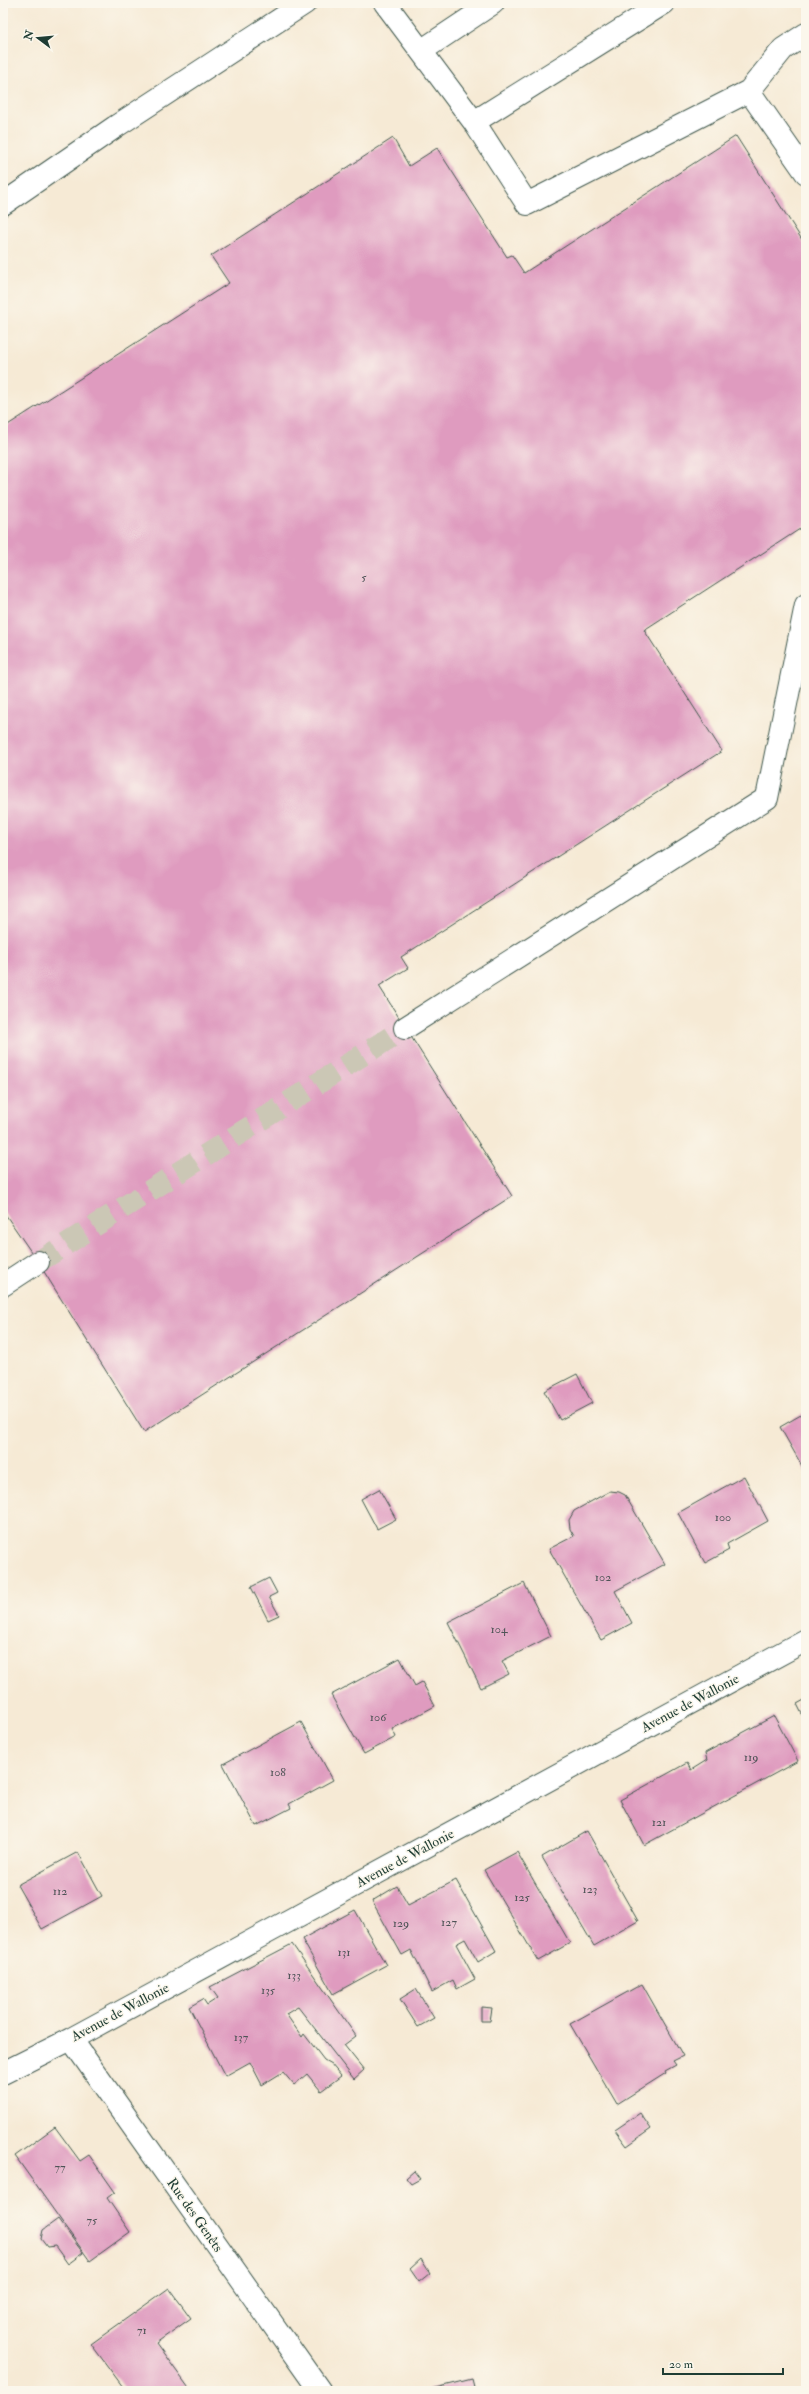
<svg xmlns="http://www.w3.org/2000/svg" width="809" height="2394" viewBox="0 0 809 2394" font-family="'IM FELL Double Pica',serif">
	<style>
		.building { fill: #df9bbf }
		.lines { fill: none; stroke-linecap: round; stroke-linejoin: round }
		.minor-tunnel { stroke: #cbc7b5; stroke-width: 22; stroke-dasharray: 22 11; stroke-linecap: butt }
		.minor-casing { stroke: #3f574c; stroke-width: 24 }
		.minor { stroke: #fff; stroke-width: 22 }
		.labels { text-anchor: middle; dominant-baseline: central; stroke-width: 3; stroke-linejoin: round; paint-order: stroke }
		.number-label { font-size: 12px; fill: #4f5457 }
		.street-label { font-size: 14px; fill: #1f3d34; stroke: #fbf7ec }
	</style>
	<rect width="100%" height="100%" fill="#fbf7ec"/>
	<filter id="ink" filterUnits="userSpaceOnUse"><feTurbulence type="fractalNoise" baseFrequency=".025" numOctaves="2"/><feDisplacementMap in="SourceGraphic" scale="8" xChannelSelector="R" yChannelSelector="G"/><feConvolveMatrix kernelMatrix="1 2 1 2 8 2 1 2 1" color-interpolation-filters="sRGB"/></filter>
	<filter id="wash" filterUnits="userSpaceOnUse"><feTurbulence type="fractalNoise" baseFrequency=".012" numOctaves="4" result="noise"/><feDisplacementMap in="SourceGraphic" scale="16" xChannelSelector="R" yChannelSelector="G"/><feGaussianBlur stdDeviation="0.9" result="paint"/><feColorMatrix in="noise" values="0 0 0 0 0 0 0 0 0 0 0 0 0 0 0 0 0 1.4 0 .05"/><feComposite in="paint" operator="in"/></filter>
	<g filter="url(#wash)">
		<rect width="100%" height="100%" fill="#f6ead5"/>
		<g id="blocks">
			<path class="building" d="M736 136 806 246V525L644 630 722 751 401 957 408 968 379 986 512 1196 144 1432 38 1262 3 1211V428L229 283 211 256 393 138 409 166 437 148 507 257 512 255 524 273Z
				M577 1374 592 1403 560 1420 544 1391Z
				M806 1412V1473L780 1427Z
				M744 1476 768 1521 727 1544 729 1550 705 1563 678 1513Z
				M379 1489 396 1519 377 1529 361 1499Z
				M610 1491 619 1492 625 1495 665 1564 615 1591 632 1623 601 1640 549 1549 574 1536 570 1529 569 1520 574 1511Z
				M269 1578 277 1593 269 1597 279 1615 268 1620 251 1587Z
				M524 1583 551 1636 502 1661 509 1674 481 1688 448 1622Z
				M400 1658 415 1686 422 1682 435 1706 392 1729 396 1737 364 1754 331 1695Z
				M806 1699V1722L797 1704Z
				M774 1716 798 1761 644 1845 620 1800 687 1763 691 1770 707 1760 705 1753Z
				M301 1722 333 1780 289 1804 291 1808 256 1826 223 1764Z
				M587 1831 638 1921 594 1946 542 1857Z
				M78 1852 102 1896 42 1929 17 1885Z
				M517 1852 570 1943 538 1961 484 1870Z
				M456 1880 496 1951 478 1962 465 1939 456 1944 475 1979 457 1989 453 1980 432 1992 411 1950 402 1955 372 1901 397 1886 408 1905Z
				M355 1910 386 1965 333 1994 302 1939Z
				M292 1944 356 2036 344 2045 364 2070 354 2079 298 2007 296 2008 286 2014 302 2037 304 2034 324 2060 331 2064 341 2076 321 2091 307 2074 294 2085 283 2072 262 2085 250 2062 225 2076 189 2007 203 1999 207 2005 218 1998 210 1987Z
				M642 1984 683 2056 673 2061 676 2065 665 2071 666 2073 617 2104 570 2024Z
				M416 1989 434 2018 418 2027 400 1999Z
				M481 2007 492 2008 490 2021H481Z
				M640 2113 651 2129 627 2146 615 2130Z
				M55 2127 80 2161 89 2155 115 2192 107 2198 130 2232 90 2261 15 2156Z
				M414 2171 420 2179 411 2184 406 2178Z
				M58 2219 83 2253 68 2264 55 2246 47 2247 41 2239 43 2230Z
				M421 2259 430 2273 419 2282 410 2269Z
				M169 2288 191 2318 156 2343 191 2391H126L91 2344Z
				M472 2379 475 2391H428V2390Z"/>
		</g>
	</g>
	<g filter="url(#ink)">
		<use href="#blocks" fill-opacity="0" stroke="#3f574c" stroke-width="1"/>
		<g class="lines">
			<path class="minor-tunnel" d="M38 1262 405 1028"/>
			<defs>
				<path id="minor" d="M385 3 474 122 664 3
					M806 34 783 49 749 91 806 173
					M421 51 493 3
					M474 122 527 204 749 91
					M3 204 115 127 305 3
					M405 1028 767 798 806 605
					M3 1285 38 1262
					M71 2039 320 2391
					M3 2073 71 2039 806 1640"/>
			</defs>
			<use href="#minor" class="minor-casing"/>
			<use href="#minor" class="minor"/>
		</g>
	</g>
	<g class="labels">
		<g class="number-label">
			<text x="364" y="577">5</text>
			<text x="723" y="1517">100</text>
			<text x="603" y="1577">102</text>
			<text x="499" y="1629">104</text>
			<text x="378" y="1717">106</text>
			<text x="751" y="1757">119</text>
			<text x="278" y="1772">108</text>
			<text x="659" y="1822">121</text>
			<text x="590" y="1889">123</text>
			<text x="60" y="1891">112</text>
			<text x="522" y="1897">125</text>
			<text x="449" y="1922">127</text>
			<text x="401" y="1923">129</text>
			<text x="344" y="1952">131</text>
			<text x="294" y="1975">133</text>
			<text x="268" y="1990">135</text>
			<text x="241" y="2037">137</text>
			<text x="60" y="2167">77</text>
			<text x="92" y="2220">75</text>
			<text x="142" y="2330">71</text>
		</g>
		<g class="street-label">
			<text transform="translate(690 1703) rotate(-28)">Avenue de Wallonie</text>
			<text transform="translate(405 1858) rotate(-28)">Avenue de Wallonie</text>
			<text transform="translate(120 2012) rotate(-28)">Avenue de Wallonie</text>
			<text transform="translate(195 2215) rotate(55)">Rue des Genêts</text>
		</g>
	</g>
	<rect width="809" height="2394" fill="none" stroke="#fbf7ec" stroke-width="16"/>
	<g transform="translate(38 38) rotate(286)" stroke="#fbf7ec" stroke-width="3" paint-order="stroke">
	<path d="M0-3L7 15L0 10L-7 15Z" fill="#1f3d34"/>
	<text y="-6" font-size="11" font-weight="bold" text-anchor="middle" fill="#1f3d34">N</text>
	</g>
	<path d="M663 2368v6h120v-6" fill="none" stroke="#1f3d34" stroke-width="2"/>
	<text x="669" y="2368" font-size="12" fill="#1f3d34" stroke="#fbf7ec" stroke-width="3" paint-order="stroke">20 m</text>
</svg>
